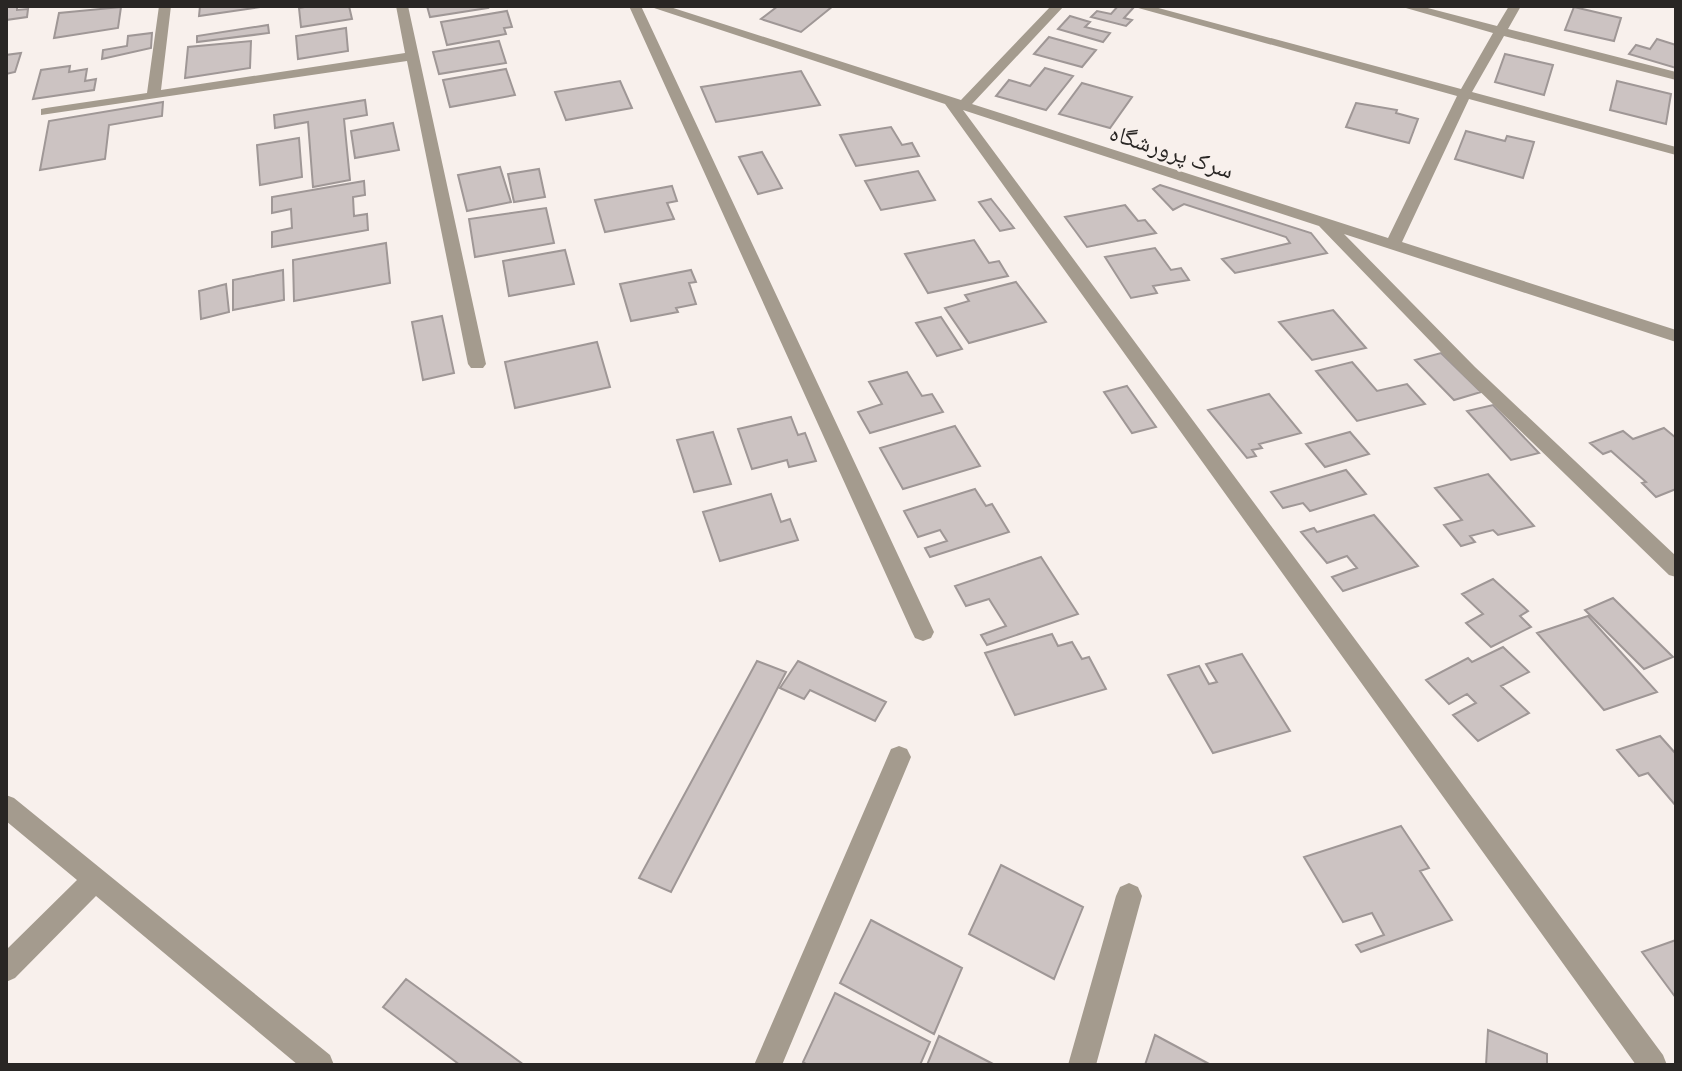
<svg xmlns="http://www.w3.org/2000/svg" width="1682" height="1071" viewBox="0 0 1682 1071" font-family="Commissioner,'Noto Naskh Arabic',sans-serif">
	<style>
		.building { fill: #ccc3c2; stroke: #9f9796; stroke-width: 2 }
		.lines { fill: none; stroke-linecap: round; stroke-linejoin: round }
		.minor { fill: #a49b8e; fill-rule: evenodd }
		.labels { text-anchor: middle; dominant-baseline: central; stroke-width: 6; stroke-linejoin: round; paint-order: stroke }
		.far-street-label { font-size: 24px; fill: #292624; stroke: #f8f0ec }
	</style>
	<rect width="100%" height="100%" fill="#f8f0ec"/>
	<path class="building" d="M6 6H17V10L28 9 27 17 6 20Z
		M200 6H261V7L199 16Z
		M310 6H349L352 19 301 27 299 8Z
		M427 6H487L488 8 430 17Z
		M778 6H833L801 32 761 19Z
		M1118 6 1134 7 1124 18 1132 20 1126 26 1091 17 1097 11 1111 14Z
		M121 7 118 28 54 38 59 13Z
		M1574 7 1621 18 1614 41 1565 30Z
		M507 11 512 27 504 28 506 34 447 45 441 22Z
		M1070 16 1090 22 1085 27 1110 33 1103 42 1058 29Z
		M268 25 269 33 197 42V36Z
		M346 28 348 51 298 59 296 36Z
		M152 33 151 48 102 59 103 50 127 46 128 36Z
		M1049 37 1096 50 1082 67 1034 54Z
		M1657 39 1676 45V68L1629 54 1636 45 1650 49Z
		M251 41 250 68 185 78 188 47Z
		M499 41 506 63 439 74 433 52Z
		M21 53 15 72 6 74V55Z
		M1505 54 1553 65 1544 95 1495 82Z
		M70 66 69 72 87 69 85 81 96 79 94 90 33 99 41 70Z
		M1045 68 1073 76 1046 110 996 96 1009 80 1030 86Z
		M506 69 515 95 450 107 443 80Z
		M801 71 820 105 716 122 701 87Z
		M620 81 632 108 566 120 555 92Z
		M1617 81 1671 94 1666 124 1610 110Z
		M1082 83 1132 97 1110 128 1059 114Z
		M365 100 367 115 344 119 350 180 313 187 308 122 275 128 274 115Z
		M163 102 162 116 109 125 105 159 40 170 49 121Z
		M1356 103 1397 110 1396 113 1418 119 1409 143 1346 127Z
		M393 123 399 150 355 158 351 131Z
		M891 127 902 145 912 143 919 156 856 166 840 135Z
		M1466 131 1505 141 1507 136 1534 142 1523 178 1455 159Z
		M299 138 302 177 260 185 257 145Z
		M762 152 782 188 758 194 739 157Z
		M500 167 511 202 467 211 458 175Z
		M539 169 545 197 514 202 508 174Z
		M918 171 935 200 881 210 865 181Z
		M364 181 365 195 353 197 354 216 367 214 368 230 272 247V232L292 228 291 209 272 213V197Z
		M1160 185 1311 233 1327 253 1235 273 1222 259 1290 243 1286 237 1184 204 1173 210 1153 189Z
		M672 186 677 201 667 203 674 219 605 232 595 200Z
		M991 199 1014 228 1000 231 979 202Z
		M1125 205 1138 221 1145 220 1156 233 1087 247 1065 217Z
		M546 208 554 243 475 257 469 219Z
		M974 240 989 263 999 261 1008 276 928 293 905 254Z
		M386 243 390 283 294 301 293 260Z
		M1155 248 1171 270 1181 268 1189 280 1153 286 1157 293 1131 298 1105 257Z
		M565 250 574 284 509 296 503 261Z
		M283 270 284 300 233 310V280Z
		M691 270 696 282 689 283 696 304 676 308 678 312 631 321 620 284Z
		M1016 282 1046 322 969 343 945 308 969 301 965 295Z
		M226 284 229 312 201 319 199 291Z
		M1333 310 1366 348 1312 360 1279 322Z
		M442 316 454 373 423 380 412 322Z
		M941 317 962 349 937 356 916 323Z
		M597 342 610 387 515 408 505 362Z
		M1441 353 1481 392 1454 400 1415 360Z
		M1352 362 1377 391 1407 384 1425 404 1357 421 1316 371Z
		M907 372 922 396 932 394 943 412 870 433 858 412 882 404 869 382Z
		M1127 386 1156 427 1132 433 1104 392Z
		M1269 394 1301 433 1259 444 1262 448 1252 450 1256 456 1247 458 1208 410Z
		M1493 405 1539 453 1511 460 1467 411Z
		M791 417 798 435 805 433 816 461 789 467 787 460 752 469 738 429Z
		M955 426 980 466 903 489 880 448Z
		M1664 428 1676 438V489L1656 497 1642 483 1646 482 1611 451 1603 454 1590 443 1623 431 1633 439Z
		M713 432 731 484 694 492 677 440Z
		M1350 432 1369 454 1325 467 1306 444Z
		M1346 470 1366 494 1310 511 1303 503 1283 508 1271 492Z
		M1488 474 1534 526 1498 535 1493 530 1470 536 1475 542 1461 546 1444 525 1462 520 1435 488Z
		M975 489 986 506 992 504 1009 532 930 557 925 548 947 541 940 530 918 537 904 511Z
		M771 494 781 522 790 519 798 540 720 561 703 512Z
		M1374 515 1418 566 1343 591 1332 577 1357 568 1347 556 1327 563 1301 532 1314 528 1317 532Z
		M1041 557 1078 614 987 645 981 635 1006 626 989 599 966 606 955 586Z
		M1493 579 1528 611 1520 616 1531 627 1491 647 1466 623 1483 614 1462 594Z
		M1613 598 1673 657 1644 669 1585 610Z
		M1588 616 1657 692 1604 710 1537 633Z
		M1052 634 1058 646 1072 642 1082 659 1089 657 1106 689 1015 715 985 653Z
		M1503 647 1529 672 1501 686 1529 713 1478 741 1453 715 1476 703 1467 694 1449 704 1426 680 1468 658 1472 662Z
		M1242 654 1290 731 1213 753 1168 675 1199 666 1209 684 1217 682 1206 664Z
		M757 661 786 672 671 892 639 878Z
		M798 661 886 702 875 721 810 690 804 699 780 688Z
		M1660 736 1676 754V806L1648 773 1639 776 1617 750Z
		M1401 826 1429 868 1420 871 1452 920 1361 952 1356 945 1384 935 1372 913 1343 922 1304 857Z
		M1001 865 1083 907 1054 979 969 934Z
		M871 920 962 968 934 1034 840 983Z
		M1676 940V998L1642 952Z
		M406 979 524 1065H460L383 1007Z
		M835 993 930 1042 920 1065H808L803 1062Z
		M1488 1030 1547 1054V1065H1486Z
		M1155 1035 1211 1065H1145Z
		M939 1036 995 1065H927Z"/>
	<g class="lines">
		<path class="minor" d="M159 6H171L161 90 405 53 396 6H408L486 364 483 368H471L468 364 407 61 41 115V109L46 108 147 93Z
			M629 6H641L934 632 931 638 923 641 915 638 912 632Z
			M648 6H667L961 100 1051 6H1064L972 104 1388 238 1457 96 1131 6H1151L1461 89 1493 33 1399 6H1420L1497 26 1509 6H1521L1508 29 1676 72V80L1504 36 1472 92 1676 147V155L1469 99 1402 242 1676 330V342L1344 234 1475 367 1676 556V577L1669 575 1463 375 1319 226 963 110 1663 1055 1667 1065H1636L945 104Z
			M899 746 907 749 911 757 782 1065H754L891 749Z
			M6 795 14 798 330 1055 334 1065H298L96 896 15 978 6 982V950L77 880 6 821Z
			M1129 883 1138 887 1142 896 1096 1065H1068L1116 896 1120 887Z"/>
	</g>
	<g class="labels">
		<g class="far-street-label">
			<text transform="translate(1172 150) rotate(18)">سرک پرورشگاه</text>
		</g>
	</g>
	<rect width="1682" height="1071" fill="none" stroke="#292624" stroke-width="16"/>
</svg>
